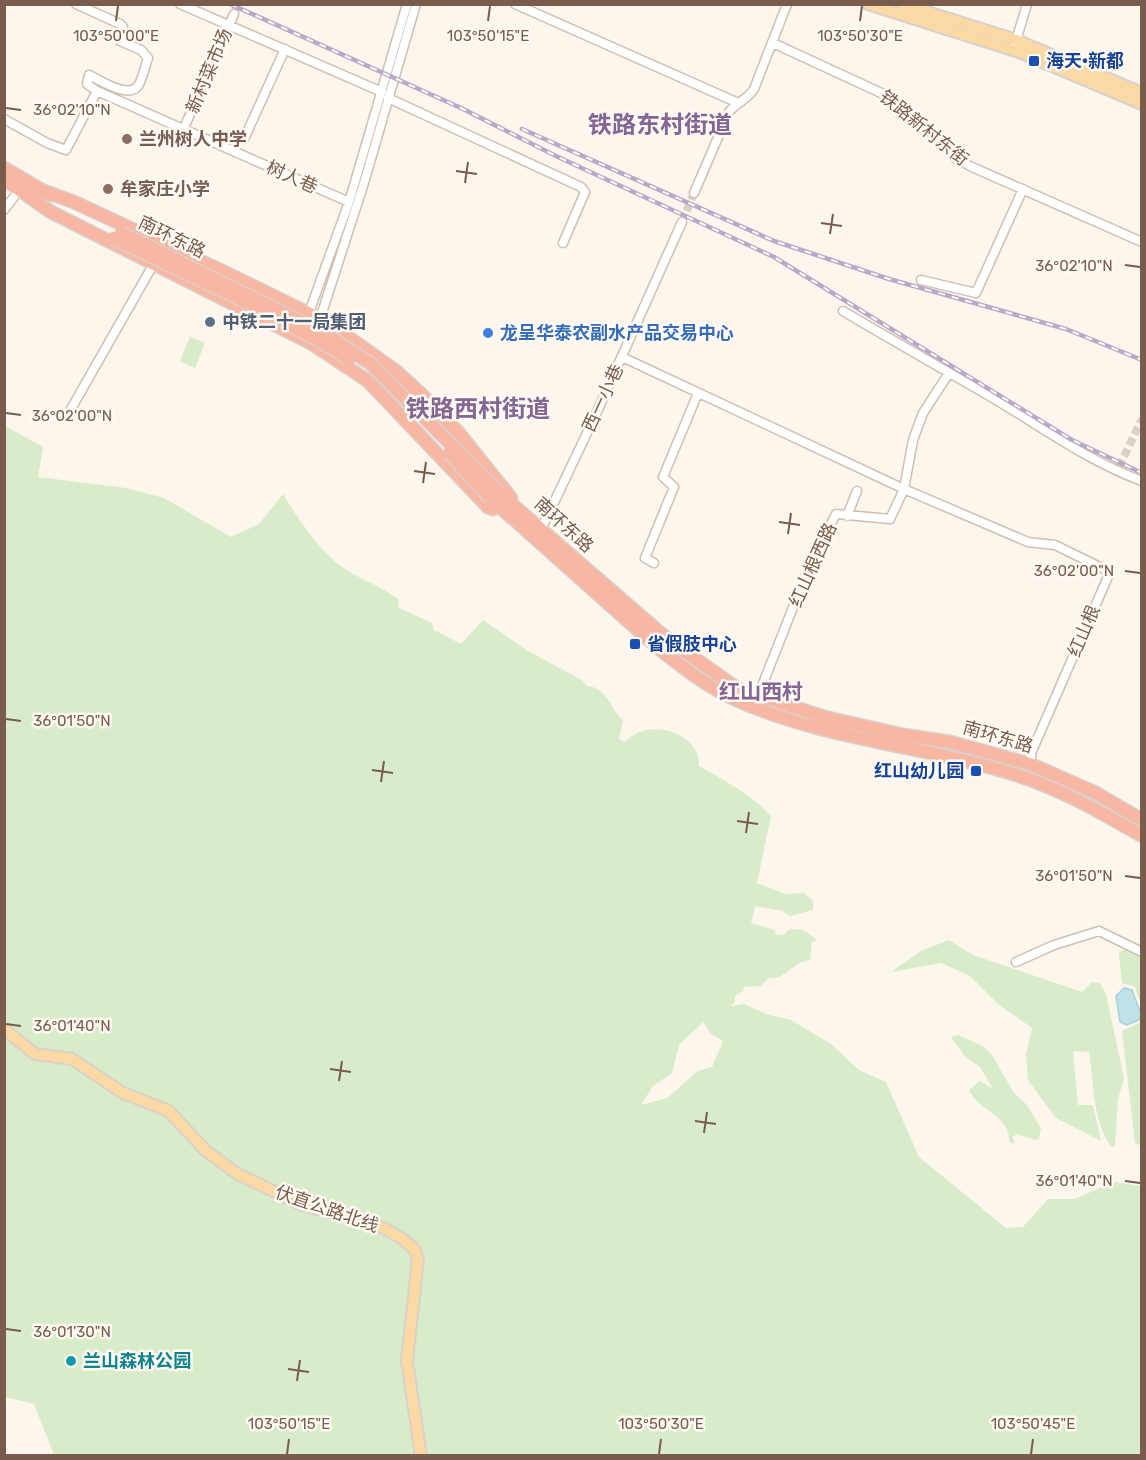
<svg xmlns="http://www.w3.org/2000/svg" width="1146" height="1460" viewBox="0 0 1146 1460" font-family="Rubik,'Noto Sans SC',sans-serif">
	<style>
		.green { fill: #d8ecc9; fill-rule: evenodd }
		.water { fill: #bfe3e8; stroke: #a5d3da; stroke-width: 1.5 }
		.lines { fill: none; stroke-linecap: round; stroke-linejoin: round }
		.minor-tunnel { stroke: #dcd0c4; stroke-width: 8; stroke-dasharray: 8 4; stroke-linecap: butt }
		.minor-casing { stroke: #d1beb0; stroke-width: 11 }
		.major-casing { stroke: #dad1cd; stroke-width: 14 }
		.highway-casing { stroke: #dad1cd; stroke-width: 15 }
		.minor { stroke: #fff; stroke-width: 8 }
		.major { stroke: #fbd9a5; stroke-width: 10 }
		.highway { stroke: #f7b7a3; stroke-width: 12 }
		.rail-casing { stroke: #b9a8c9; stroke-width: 4.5 }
		.rail { stroke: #fffaf3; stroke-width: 2; stroke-dasharray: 7; stroke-linecap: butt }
		.highway-bridge-casing { stroke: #dad1cd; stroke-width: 15; stroke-linecap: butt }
		.highway-bridge { stroke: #f7b7a3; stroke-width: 12 }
		.ticks { fill: none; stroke: #7a5c4d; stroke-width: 2 }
		.transit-dot { fill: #1a4fb4; stroke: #fffaf3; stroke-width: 2 }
		.education-dot { fill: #8d6e63; stroke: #fffaf3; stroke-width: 2 }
		.service-dot { fill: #5c6f8a; stroke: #fffaf3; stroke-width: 2 }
		.shop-dot { fill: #3f7fe0; stroke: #fffaf3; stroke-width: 2 }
		.culture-dot { fill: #0f9aa8; stroke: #fffaf3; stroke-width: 2 }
		.labels { text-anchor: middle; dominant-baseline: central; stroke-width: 5; stroke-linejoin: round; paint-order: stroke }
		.transit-label { font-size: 18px; font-weight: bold; fill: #164399; stroke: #fffaf3; text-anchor: start }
		.street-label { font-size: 18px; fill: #7a5c4d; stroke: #fffaf3 }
		.education-label { font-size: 18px; font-weight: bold; fill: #785e54; stroke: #fffaf3; text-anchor: start }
		.service-label { font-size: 18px; font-weight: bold; fill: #4e5e75; stroke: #fffaf3; text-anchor: start }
		.shop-label { font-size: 18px; font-weight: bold; fill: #366cbe; stroke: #fffaf3; text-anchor: start }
		.culture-label { font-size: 18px; font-weight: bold; fill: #0d838f; stroke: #fffaf3; text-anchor: start }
		.quarter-label { font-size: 21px; font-weight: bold; fill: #846695; stroke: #fffaf3 }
		.district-label { font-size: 24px; font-weight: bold; fill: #846695; stroke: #fffaf3 }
		.ticks-label { font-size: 15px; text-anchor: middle; fill: #7a5c4d; stroke: #fffaf3; stroke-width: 5; stroke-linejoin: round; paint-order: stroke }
	</style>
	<rect width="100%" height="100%" fill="#fdf6ec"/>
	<path class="green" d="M190 337 205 343 195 368 180 361Z
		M5 426 43 447 38 477 126 488 164 498 231 537 259 524 283 494C296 516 323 556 345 569 362 580 381 586 398 599L399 608 432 623 434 630 461 644 483 620 528 651 582 680 587 686C608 688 609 708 623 720L619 739 625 742C648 716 701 733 699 766 725 781 751 794 771 816L757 883 786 894 804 893 813 901V910L790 916 782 911 755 906 751 923 775 930 776 935 785 934 789 930C801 927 807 932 817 940L812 942 810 960C793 961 786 980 769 978L761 986 744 987 743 991 735 996V1002L730 1006 744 1004 766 1014 791 1020 831 1044 859 1070 886 1082 919 1157 1006 1228 1023 1227 1048 1199H1075L1113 1182 1141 1186V1455H54L34 1404 5 1397ZM703 1022 710 1033 723 1041 712 1067 698 1071 667 1098 641 1105 653 1086 672 1073 679 1045Z
		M949 940 973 955 1082 992 1092 982 1100 983 1106 994 1124 1078 1118 1099 1115 1146 1112 1147C1092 1122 1094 1082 1089 1052L1073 1051 1078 1105H1093L1101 1141 1056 1118 1028 1080 1026 1055 1032 1028 998 1004 970 976 941 963 891 972 921 951Z
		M1127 947 1141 955V1006L1135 987 1122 983 1119 953Z
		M1141 1022V1146L1135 1143 1122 1031Z
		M958 1035 983 1046 992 1055 1014 1093 1026 1104 1041 1128 1039 1139 1035 1140 1017 1134 1012 1137 1015 1142 1011 1144C1008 1138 1009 1131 1005 1126 996 1112 976 1106 969 1090L980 1081 993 1089 980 1067 963 1055C962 1048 954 1045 951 1037Z"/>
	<path class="water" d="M1124 988 1132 990 1141 1014 1139 1020 1127 1025 1120 1022 1116 996Z"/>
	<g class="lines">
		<path class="minor-tunnel" d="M234 14 238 4
			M682 222 694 193
			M1119 467 1142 419"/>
		<defs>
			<path id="minor" d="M76 4 120 24 123 27 120 41 141 50 148 58C145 66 143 78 138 86 128 99 100 80 89 75L87 84 97 91
				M180 4 382 92
				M515 4 736 102
				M773 43 892 98 900 105 902 115 935 135 955 152V158L972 167 1142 242
				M1015 44 1027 4
				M388 98 581 187 585 192 563 243
				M4 119 47 143 66 150 97 91 349 202
				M184 128 234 14
				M244 139 285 49
				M694 193 729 112C737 102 748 99 754 89L787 4
				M4 210 20 189
				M921 280 976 293 1023 189
				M843 311C890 339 938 366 986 394 1038 424 1085 460 1142 481
				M307 318 349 202 407 4
				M319 322 364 183 416 4
				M622 357 904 489 1028 542 1055 545 1110 572 1032 751 1030 764
				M71 409 153 265
				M847 516 857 491
				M539 534 596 414 682 222
				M654 563 645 558 674 487 663 477 698 393
				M758 696 807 572 836 514 890 519 904 489 913 440 923 413 949 373
				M1016 962 1054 945 1099 931 1142 952"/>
			<path id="major" d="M868 4 1019 52 1142 104
				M902 4 1016 40 1142 93
				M4 1029 35 1054 72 1059 123 1093 169 1111 205 1150 236 1173 302 1205 376 1224 403 1239 415 1250 418 1260 407 1361 421 1456"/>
			<path id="highway" d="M4 168 50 195
				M4 179 51 212 311 343 368 381 488 507 493 509
				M44 191 74 202 224 272 320 319 344 334 396 371 420 393 458 432 511 498
				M499 493 666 638 738 689 824 717 903 735 950 742 1030 764 1094 792 1142 820
				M490 498 657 647C682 667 707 687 737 700 823 739 920 745 1010 773 1057 787 1099 811 1142 836"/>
		</defs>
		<use href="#minor" class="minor-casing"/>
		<use href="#major" class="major-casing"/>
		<use href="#highway" class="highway-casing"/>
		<use href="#minor" class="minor"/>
		<use href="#major" class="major"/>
		<use href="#highway" class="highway"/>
		<defs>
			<path id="rail" d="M230 4 461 108 558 157 774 257 1072 440 1142 473
				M522 129 774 241 889 279 1066 329 1142 360"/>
		</defs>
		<use href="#rail" class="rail-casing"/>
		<use href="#rail" class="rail"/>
		<defs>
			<path id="highway-bridge" d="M121 233 322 332 371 364 499 493
				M113 238C192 277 275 312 349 359
				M449 453 490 498"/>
		</defs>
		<use href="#highway-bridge" class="highway-bridge-casing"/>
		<use href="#highway-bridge" class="highway-bridge"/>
	</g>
	<path class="ticks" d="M116 21 118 6M488 21 490 6M860 21 862 6M6 108 21 110M456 171 477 174M465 183 468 162M821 223 842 226M830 234 833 214M1125 265 1140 267M6 413 21 415M414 471 435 474M423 483 426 462M779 522 800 525M788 534 791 513M1125 571 1140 573M6 719 21 721M372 770 393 773M381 782 384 761M737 821 758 824M746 833 749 812M1125 876 1140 878M6 1024 21 1026M330 1069 351 1072M339 1081 342 1061M695 1121 716 1124M704 1133 707 1112M1125 1181 1140 1183M6 1329 21 1331M288 1369 309 1372M297 1381 300 1360M287 1454 289 1439M659 1454 661 1439M1031 1454 1033 1439"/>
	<g class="transit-dot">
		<rect x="1028" y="55" width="12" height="12" rx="3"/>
		<rect x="629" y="638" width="12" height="12" rx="3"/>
		<rect x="970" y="765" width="12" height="12" rx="3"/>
	</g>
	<g class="education-dot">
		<circle cx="127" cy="139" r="6"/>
		<circle cx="108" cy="189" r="6"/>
	</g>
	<circle class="service-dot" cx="210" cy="322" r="6"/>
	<circle class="shop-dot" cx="488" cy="333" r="6"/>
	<circle class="culture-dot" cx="71" cy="1361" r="6"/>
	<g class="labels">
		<g class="transit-label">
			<text x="1046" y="61">海天·新都</text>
			<text x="647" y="644">省假肢中心</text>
			<text x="964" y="771" text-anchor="end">红山幼儿园</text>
		</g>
		<g class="street-label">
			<text transform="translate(209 71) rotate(-67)">新村菜市场</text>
			<text transform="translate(924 128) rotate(39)">铁路新村东街</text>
			<text transform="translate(292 177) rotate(24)">树人巷</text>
			<text transform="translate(172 237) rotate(26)">南环东路</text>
			<text transform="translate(603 398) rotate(-65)">西一小巷</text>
			<text transform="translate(564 525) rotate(42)">南环东路</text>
			<text transform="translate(813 565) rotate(-66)">红山根西路</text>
			<text transform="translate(1084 631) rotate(-67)">红山根</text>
			<text transform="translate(998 737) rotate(16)">南环东路</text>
			<text transform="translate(327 1209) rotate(19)">伏直公路北线</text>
		</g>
		<g class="education-label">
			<text x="139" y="139">兰州树人中学</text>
			<text x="120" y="189">牟家庄小学</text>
		</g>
		<g class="service-label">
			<text x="222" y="322">中铁二十一局集团</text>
		</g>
		<g class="shop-label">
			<text x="500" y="333">龙呈华泰农副水产品交易中心</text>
		</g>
		<g class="culture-label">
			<text x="83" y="1361">兰山森林公园</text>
		</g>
		<g class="quarter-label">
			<text x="761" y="691">红山西村</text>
		</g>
		<g class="district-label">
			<text x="660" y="125">铁路东村街道</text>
			<text x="478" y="409">铁路西村街道</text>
		</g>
	</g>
	<g class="ticks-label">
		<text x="116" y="41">103°50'00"E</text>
		<text x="488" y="41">103°50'15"E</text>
		<text x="860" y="41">103°50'30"E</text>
		<text x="72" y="115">36°02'10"N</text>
		<text x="1074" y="271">36°02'10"N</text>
		<text x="72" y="421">36°02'00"N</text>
		<text x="1074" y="576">36°02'00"N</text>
		<text x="72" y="726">36°01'50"N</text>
		<text x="1074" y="881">36°01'50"N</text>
		<text x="72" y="1031">36°01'40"N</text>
		<text x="1074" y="1186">36°01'40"N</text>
		<text x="72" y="1337">36°01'30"N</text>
		<text x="289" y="1429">103°50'15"E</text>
		<text x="661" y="1429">103°50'30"E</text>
		<text x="1033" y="1429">103°50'45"E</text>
	</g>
	<rect width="1146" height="1460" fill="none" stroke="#7a5c4d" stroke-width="12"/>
</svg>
